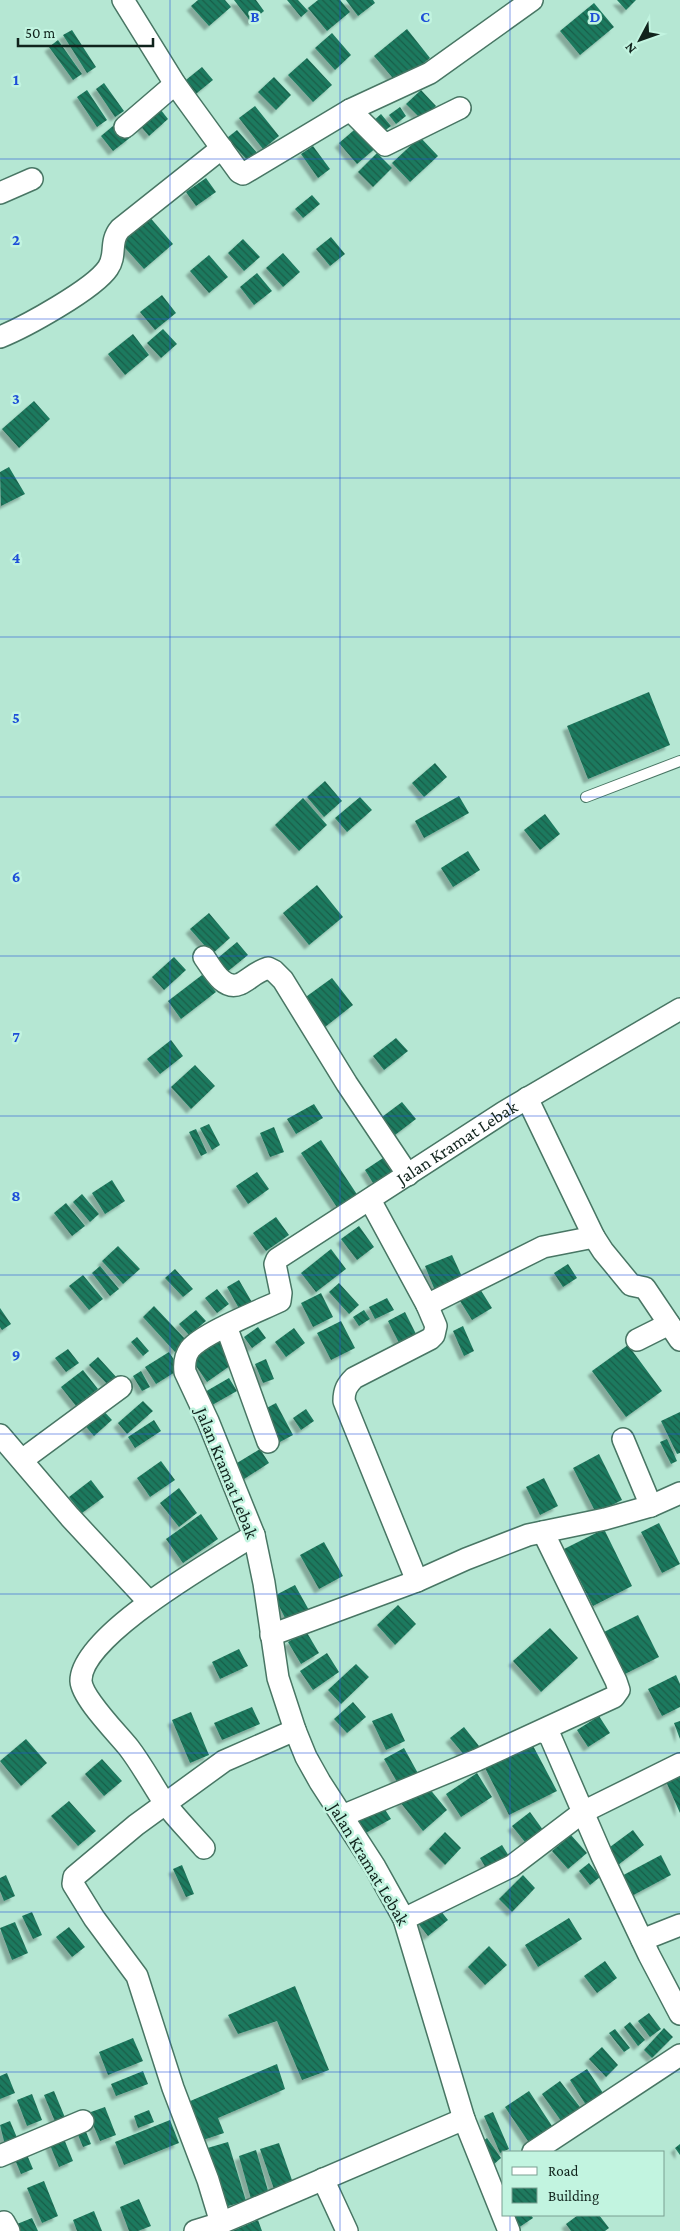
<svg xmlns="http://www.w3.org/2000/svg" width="680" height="2231" viewBox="0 0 680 2231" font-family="'Crimson Pro',serif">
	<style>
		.building { fill: url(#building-back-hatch); filter: url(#shadow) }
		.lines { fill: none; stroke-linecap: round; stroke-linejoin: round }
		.service-casing { stroke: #487664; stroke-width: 12 }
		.minor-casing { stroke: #487664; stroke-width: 24 }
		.service { stroke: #fff; stroke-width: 10 }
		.minor { stroke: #fff; stroke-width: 21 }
		.grid { fill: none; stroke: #1d4ed8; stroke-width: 1; stroke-opacity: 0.55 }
		.labels { text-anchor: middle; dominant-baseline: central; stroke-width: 5; stroke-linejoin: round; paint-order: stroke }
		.street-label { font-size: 18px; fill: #10231c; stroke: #c2f4e0 }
		.grid-label { font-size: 16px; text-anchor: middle; font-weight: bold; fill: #1d4ed8; stroke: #c2f4e0; stroke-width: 5; stroke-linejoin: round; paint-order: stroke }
	</style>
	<defs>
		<pattern id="building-back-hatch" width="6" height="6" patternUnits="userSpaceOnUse" patternTransform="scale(1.25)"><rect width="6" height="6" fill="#1f7a5f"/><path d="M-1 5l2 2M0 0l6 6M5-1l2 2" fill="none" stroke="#185e49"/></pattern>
		<filter id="shadow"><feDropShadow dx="-4.5" dy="4.5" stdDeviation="1" flood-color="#0004"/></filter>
	</defs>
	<rect width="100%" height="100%" fill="#b5e7d3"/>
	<path class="building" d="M198 0H225L231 7 209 26 191 6Z
		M234 0H256L264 11 251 22Z
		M287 0H298L308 11 301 17Z
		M318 0H340L350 12 327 31 308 8Z
		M346 0H373L375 3 358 16Z
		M617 0H636L626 10Z
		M594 3 614 27 580 55 560 31Z
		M407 29 430 58 398 84 374 56Z
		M72 30 96 67 87 73 63 35Z
		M332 33 351 55 335 70 315 48Z
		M58 40 82 74 73 80 49 47Z
		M307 58 332 85 313 102 288 75Z
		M202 67 213 80 192 97 181 84Z
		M274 77 291 95 276 110 258 92Z
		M104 83 124 111 115 117 96 89Z
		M87 90 107 120 97 127 77 97Z
		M421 90 436 106 422 120 406 104Z
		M157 105 168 119 149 136 137 122Z
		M255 106 279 136 263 149 239 118Z
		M400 107 406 116 396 124 389 115Z
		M381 114 391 126 379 135 370 124Z
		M119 121 131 137 113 151 101 136Z
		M360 125 378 146 357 164 339 143Z
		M237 130 259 155 250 163 227 138Z
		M420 137 438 156 410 182 392 163Z
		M313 146 330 169 318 178 301 154Z
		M377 153 392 168 373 187 358 172Z
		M206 178 216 192 196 206 186 192Z
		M312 195 320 204 303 218 295 209Z
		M147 214 173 244 144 269 117 239Z
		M331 237 345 254 330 266 316 249Z
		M243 239 260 257 244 271 228 253Z
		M283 253 300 272 283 287 266 268Z
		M209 255 228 277 209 293 190 271Z
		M257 273 272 291 254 305 240 287Z
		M162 295 176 313 155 330 140 312Z
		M163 329 177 344 161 358 147 343Z
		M133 334 149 355 125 375 108 354Z
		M34 401 50 419 19 448 2 429Z
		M9 467 25 494 1 506 0 472Z
		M649 692 670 745 588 779 567 726Z
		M435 763 447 777 424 797 412 783Z
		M325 781 342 801 324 817 307 797Z
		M459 796 469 813 424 838 415 821Z
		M360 797 372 810 347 832 335 818Z
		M303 798 327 825 299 851 275 825Z
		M545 814 560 834 540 850 524 830Z
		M468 851 480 870 453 887 441 868Z
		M317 885 343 917 309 945 283 913Z
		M209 913 230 938 212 954 190 929Z
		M237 942 248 955 222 976 212 963Z
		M174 957 186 970 164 990 152 977Z
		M202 975 216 992 181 1019 168 1001Z
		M332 978 353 1005 325 1027 303 999Z
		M396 1038 408 1051 384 1070 373 1056Z
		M171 1040 183 1056 160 1074 147 1059Z
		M195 1065 215 1086 191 1109 171 1087Z
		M402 1102 416 1119 391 1138 378 1120Z
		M314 1104 323 1118 296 1134 287 1119Z
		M209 1124 220 1145 212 1150 200 1128Z
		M274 1127 284 1152 270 1157 260 1133Z
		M196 1129 207 1153 201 1156 189 1132Z
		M321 1140 362 1202 342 1215 301 1153Z
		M383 1158 397 1180 378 1191 365 1170Z
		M257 1172 269 1189 248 1204 236 1186Z
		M112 1180 125 1201 105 1214 92 1193Z
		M82 1194 99 1214 90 1222 73 1202Z
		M66 1203 85 1226 72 1236 54 1213Z
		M276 1217 289 1235 266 1251 253 1233Z
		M359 1226 374 1247 357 1260 341 1239Z
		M118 1246 140 1269 123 1284 102 1261Z
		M331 1249 346 1269 316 1292 301 1273Z
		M452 1255 464 1281 436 1293 425 1266Z
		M568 1264 577 1278 563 1287 554 1273Z
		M100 1266 119 1289 110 1296 92 1273Z
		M175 1269 193 1289 183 1297 165 1278Z
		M83 1275 103 1299 89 1310 69 1286Z
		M239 1280 253 1304 241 1312 227 1287Z
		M339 1283 359 1305 349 1314 329 1292Z
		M217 1289 229 1304 217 1313 205 1298Z
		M480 1289 492 1308 472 1320 460 1301Z
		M321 1293 333 1317 313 1327 301 1303Z
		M387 1298 394 1310 375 1319 369 1307Z
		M154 1306 187 1341 175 1352 143 1317Z
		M0 1308 11 1324 2 1330 0 1327Z
		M196 1310 206 1321 189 1335 179 1324Z
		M364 1310 370 1319 359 1326 353 1317Z
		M405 1312 418 1338 401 1347 388 1321Z
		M341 1321 355 1348 331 1360 317 1333Z
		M463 1326 474 1351 464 1356 453 1331Z
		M258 1327 266 1338 252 1348 244 1337Z
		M294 1328 305 1343 286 1357 275 1342Z
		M137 1337 149 1351 143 1356 131 1342Z
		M219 1341 234 1363 207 1382 192 1360Z
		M628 1345 662 1391 626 1417 592 1371Z
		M68 1349 79 1363 66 1372 55 1358Z
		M169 1352 180 1369 156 1384 145 1367Z
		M98 1357 118 1379 110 1387 89 1365Z
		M266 1359 274 1379 263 1383 255 1364Z
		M83 1370 98 1389 76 1406 61 1387Z
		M141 1371 150 1387 142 1391 133 1376Z
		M229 1378 237 1391 205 1409 198 1396Z
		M143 1401 153 1411 127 1434 118 1423Z
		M276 1403 293 1435 278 1443 261 1411Z
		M100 1407 112 1420 94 1436 82 1422Z
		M306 1409 314 1421 301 1430 293 1418Z
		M680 1412V1453L677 1454 661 1421Z
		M154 1420 161 1431 135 1448 128 1437Z
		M667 1439 677 1461 671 1464 660 1442Z
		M260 1449 269 1463 241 1481 232 1466Z
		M599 1454 622 1500 596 1513 573 1468Z
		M161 1461 175 1480 150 1497 137 1478Z
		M544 1478 558 1506 540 1515 526 1487Z
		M91 1480 104 1497 82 1513 69 1497Z
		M179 1488 197 1513 179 1527 160 1503Z
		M201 1514 218 1539 183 1563 166 1539Z
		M659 1523 680 1564 662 1573 641 1532Z
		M604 1529 632 1586 593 1606 564 1549Z
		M324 1542 343 1576 319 1589 300 1555Z
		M295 1585 310 1612 288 1624 274 1596Z
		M398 1605 416 1624 395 1645 377 1625Z
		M638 1615 659 1657 625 1674 604 1632Z
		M550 1628 578 1658 541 1692 513 1661Z
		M306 1631 319 1653 301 1664 288 1642Z
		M239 1649 248 1666 220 1679 212 1662Z
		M327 1653 339 1672 313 1690 300 1671Z
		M356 1664 369 1677 341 1704 328 1690Z
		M676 1675 680 1684V1707L662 1716 648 1689Z
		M353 1702 366 1717 347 1733 334 1719Z
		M252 1707 260 1724 222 1740 214 1723Z
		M191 1712 209 1755 190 1763 172 1720Z
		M392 1713 405 1741 386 1750 372 1721Z
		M599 1716 610 1733 588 1747 577 1730Z
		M680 1721V1739L674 1723Z
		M464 1727 479 1746 466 1757 450 1738Z
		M26 1739 47 1763 21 1786 0 1761Z
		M531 1742 557 1791 509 1815 484 1766Z
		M404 1748 420 1777 401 1789 384 1759Z
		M102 1759 122 1781 104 1796 85 1774Z
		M680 1770V1813L664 1777Z
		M477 1773 492 1797 461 1817 446 1794Z
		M424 1782 447 1810 423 1831 400 1802Z
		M69 1801 96 1831 78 1846 51 1816Z
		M384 1808 391 1819 362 1835 356 1823Z
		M530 1812 546 1834 529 1847 512 1826Z
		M633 1830 644 1845 618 1865 606 1850Z
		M445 1832 461 1848 445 1865 429 1849Z
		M571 1835 587 1853 568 1869 552 1851Z
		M502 1845 512 1861 490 1875 480 1858Z
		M661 1855 671 1875 626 1899 616 1879Z
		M589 1863 600 1877 590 1885 579 1871Z
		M182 1865 194 1894 186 1897 173 1869Z
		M6 1875 15 1896 4 1901 0 1891V1878Z
		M523 1875 535 1888 512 1912 499 1899Z
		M436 1905 448 1920 428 1936 417 1922Z
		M32 1912 42 1935 33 1939 22 1916Z
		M569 1918 582 1939 538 1967 525 1945Z
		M15 1922 28 1953 12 1960 0 1928Z
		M69 1927 85 1947 72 1957 56 1937Z
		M489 1946 507 1965 485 1985 468 1967Z
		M605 1961 617 1978 597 1993 584 1976Z
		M295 1986 329 2070 302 2080 277 2021 238 2034 228 2015Z
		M649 2013 661 2029 650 2037 638 2021Z
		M630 2022 645 2040 638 2046 624 2027Z
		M664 2028 673 2037 652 2058 644 2050Z
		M615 2029 630 2048 624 2052 609 2033Z
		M133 2038 143 2061 108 2075 99 2052Z
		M602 2047 618 2065 606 2077 589 2059Z
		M277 2064 285 2089 218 2118 224 2133 203 2140 188 2102Z
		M587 2069 605 2096 588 2108 570 2080Z
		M143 2071 148 2084 116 2096 111 2084Z
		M7 2073 15 2093 0 2099V2076Z
		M560 2081 583 2111 564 2125 542 2094Z
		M54 2091 66 2120 56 2124 44 2095Z
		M529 2091 554 2129 530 2144 505 2107Z
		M32 2094 42 2120 27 2126 17 2100Z
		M105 2107 116 2135 100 2141 88 2113Z
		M149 2110 154 2122 138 2128 134 2116Z
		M493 2112 509 2149 500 2153 484 2116Z
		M170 2120 179 2143 124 2165 115 2142Z
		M10 2121 18 2140 5 2145 0 2125Z
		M84 2127 91 2144 83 2147 76 2130Z
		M62 2134 73 2161 59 2167 48 2140Z
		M487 2138 501 2158 493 2165 478 2145Z
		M228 2142 246 2201 221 2208 204 2149Z
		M279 2143 293 2183 274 2189 260 2149Z
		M680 2144V2155L675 2148Z
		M25 2150 33 2169 21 2174 13 2155Z
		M256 2150 269 2194 251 2199 239 2156Z
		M44 2181 58 2216 42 2223 27 2188Z
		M139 2199 151 2226 138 2231H129L120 2207Z
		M94 2211 102 2231H77L73 2220Z
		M509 2215H531L533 2218 518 2228Z
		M578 2215H599L609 2228 605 2231H571L566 2224Z
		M32 2218 38 2231H20L17 2224Z
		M258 2220 262 2231H232Z"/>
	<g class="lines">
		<defs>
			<path id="service" d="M586 797 680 761"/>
			<g id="minor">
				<path d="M123 0 175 84 239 172 243 174 350 110 430 73 532 0"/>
				<path d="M350 110 385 145 460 108"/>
				<path d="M125 127 175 84"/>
				<path d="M0 193 32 179"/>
				<path d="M0 337C25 327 94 289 108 268 117 255 109 242 120 229L222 148"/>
				<path d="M204 957C212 968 223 991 240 984 249 980 255 972 268 968L274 971 283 980 347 1084 408 1175"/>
				<path d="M527 1098 594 1237"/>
				<path d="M370 1200 427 1305 436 1326 434 1335 430 1339 354 1378C347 1385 344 1390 344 1401L417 1581"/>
				<path d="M427 1305 543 1247 594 1237 603 1251 631 1285 645 1288 680 1340"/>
				<path d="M226 1326 268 1442"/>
				<path d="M637 1340 669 1324"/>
				<path d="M0 1435 70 1517 149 1602"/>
				<path d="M623 1439 651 1506"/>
				<path d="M22 1460 121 1387"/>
				<path d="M271 1635 417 1581 466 1559 528 1535 605 1519 651 1506 680 1493"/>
				<path d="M542 1731 550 1736 602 1856 649 1955 680 2014"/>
				<path d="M342 1816 477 1760 614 1697 619 1690 616 1681 543 1532"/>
				<path d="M204 1848C191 1833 176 1818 164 1802 152 1784 142 1765 129 1748 117 1733 82 1698 81 1681 80 1635 217 1559 254 1535"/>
				<path d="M404 1919 512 1866 583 1812 680 1764"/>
				<path d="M642 1940 680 1925"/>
				<path d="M533 2152 680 2055"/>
				<path d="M0 2156 83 2121"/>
				<path d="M323 2179 347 2231"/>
				<path d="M0 2223 4 2222 9 2231"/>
				<path d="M221 2223 208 2180 173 2088 137 1976 94 1918 73 1884 74 1877 136 1825 224 1761 295 1730"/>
				<path d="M195 2231 221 2223 464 2119"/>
				<path id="s1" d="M509 2231 464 2119 404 1919 375 1867 320 1782 306 1757 295 1730 278 1678 264 1583 254 1535 208 1421 185 1372C184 1364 185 1356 190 1349 203 1333 259 1311 280 1301L281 1293 275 1264 277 1259 504 1112 680 1009"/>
			</g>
		</defs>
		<use href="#service" class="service-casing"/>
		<use href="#minor" class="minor-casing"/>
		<use href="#service" class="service"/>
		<use href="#minor" class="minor"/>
	</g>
	<path class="grid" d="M170 0V2231M340 0V2231M510 0V2152M0 159H680M0 319H680M0 478H680M0 637H680M0 797H680M0 956H680M0 1116H680M0 1275H680M0 1434H680M0 1594H680M0 1753H680M0 1912H680M0 2072H680M510 2215V2231"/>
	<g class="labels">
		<g class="street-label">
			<text stroke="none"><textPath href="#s1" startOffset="1309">Jalan Kramat Lebak</textPath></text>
			<text transform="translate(227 1473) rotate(68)">Jalan Kramat Lebak</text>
			<text transform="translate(369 1864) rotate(59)">Jalan Kramat Lebak</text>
		</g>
	</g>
	<g class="grid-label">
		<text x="255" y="22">B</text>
		<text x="425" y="22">C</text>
		<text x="595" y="22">D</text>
		<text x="16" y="85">1</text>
		<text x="16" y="245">2</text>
		<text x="16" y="404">3</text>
		<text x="16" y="563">4</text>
		<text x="16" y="723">5</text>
		<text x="16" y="882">6</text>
		<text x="16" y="1042">7</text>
		<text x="16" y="1201">8</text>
		<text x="16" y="1360">9</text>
	</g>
	<rect x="502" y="2151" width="162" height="65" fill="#c2f4e0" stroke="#7ba092"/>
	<rect x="512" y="2167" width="25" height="8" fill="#ffffff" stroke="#7ba092"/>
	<text x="548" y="2176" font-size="15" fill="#10231c">Road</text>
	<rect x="512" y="2188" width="25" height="15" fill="url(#building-back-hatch)" stroke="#7ba092"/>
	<text x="548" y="2201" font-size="15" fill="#10231c">Building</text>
	<g transform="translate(640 40) rotate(229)" stroke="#c2f4e0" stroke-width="4" paint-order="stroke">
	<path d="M0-4L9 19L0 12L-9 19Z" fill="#10231c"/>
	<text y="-8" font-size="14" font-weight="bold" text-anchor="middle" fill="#10231c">N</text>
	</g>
	<path d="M18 38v8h135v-8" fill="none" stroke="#10231c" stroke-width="2.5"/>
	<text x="25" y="38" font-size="15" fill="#10231c" stroke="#c2f4e0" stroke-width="4" paint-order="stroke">50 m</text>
</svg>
